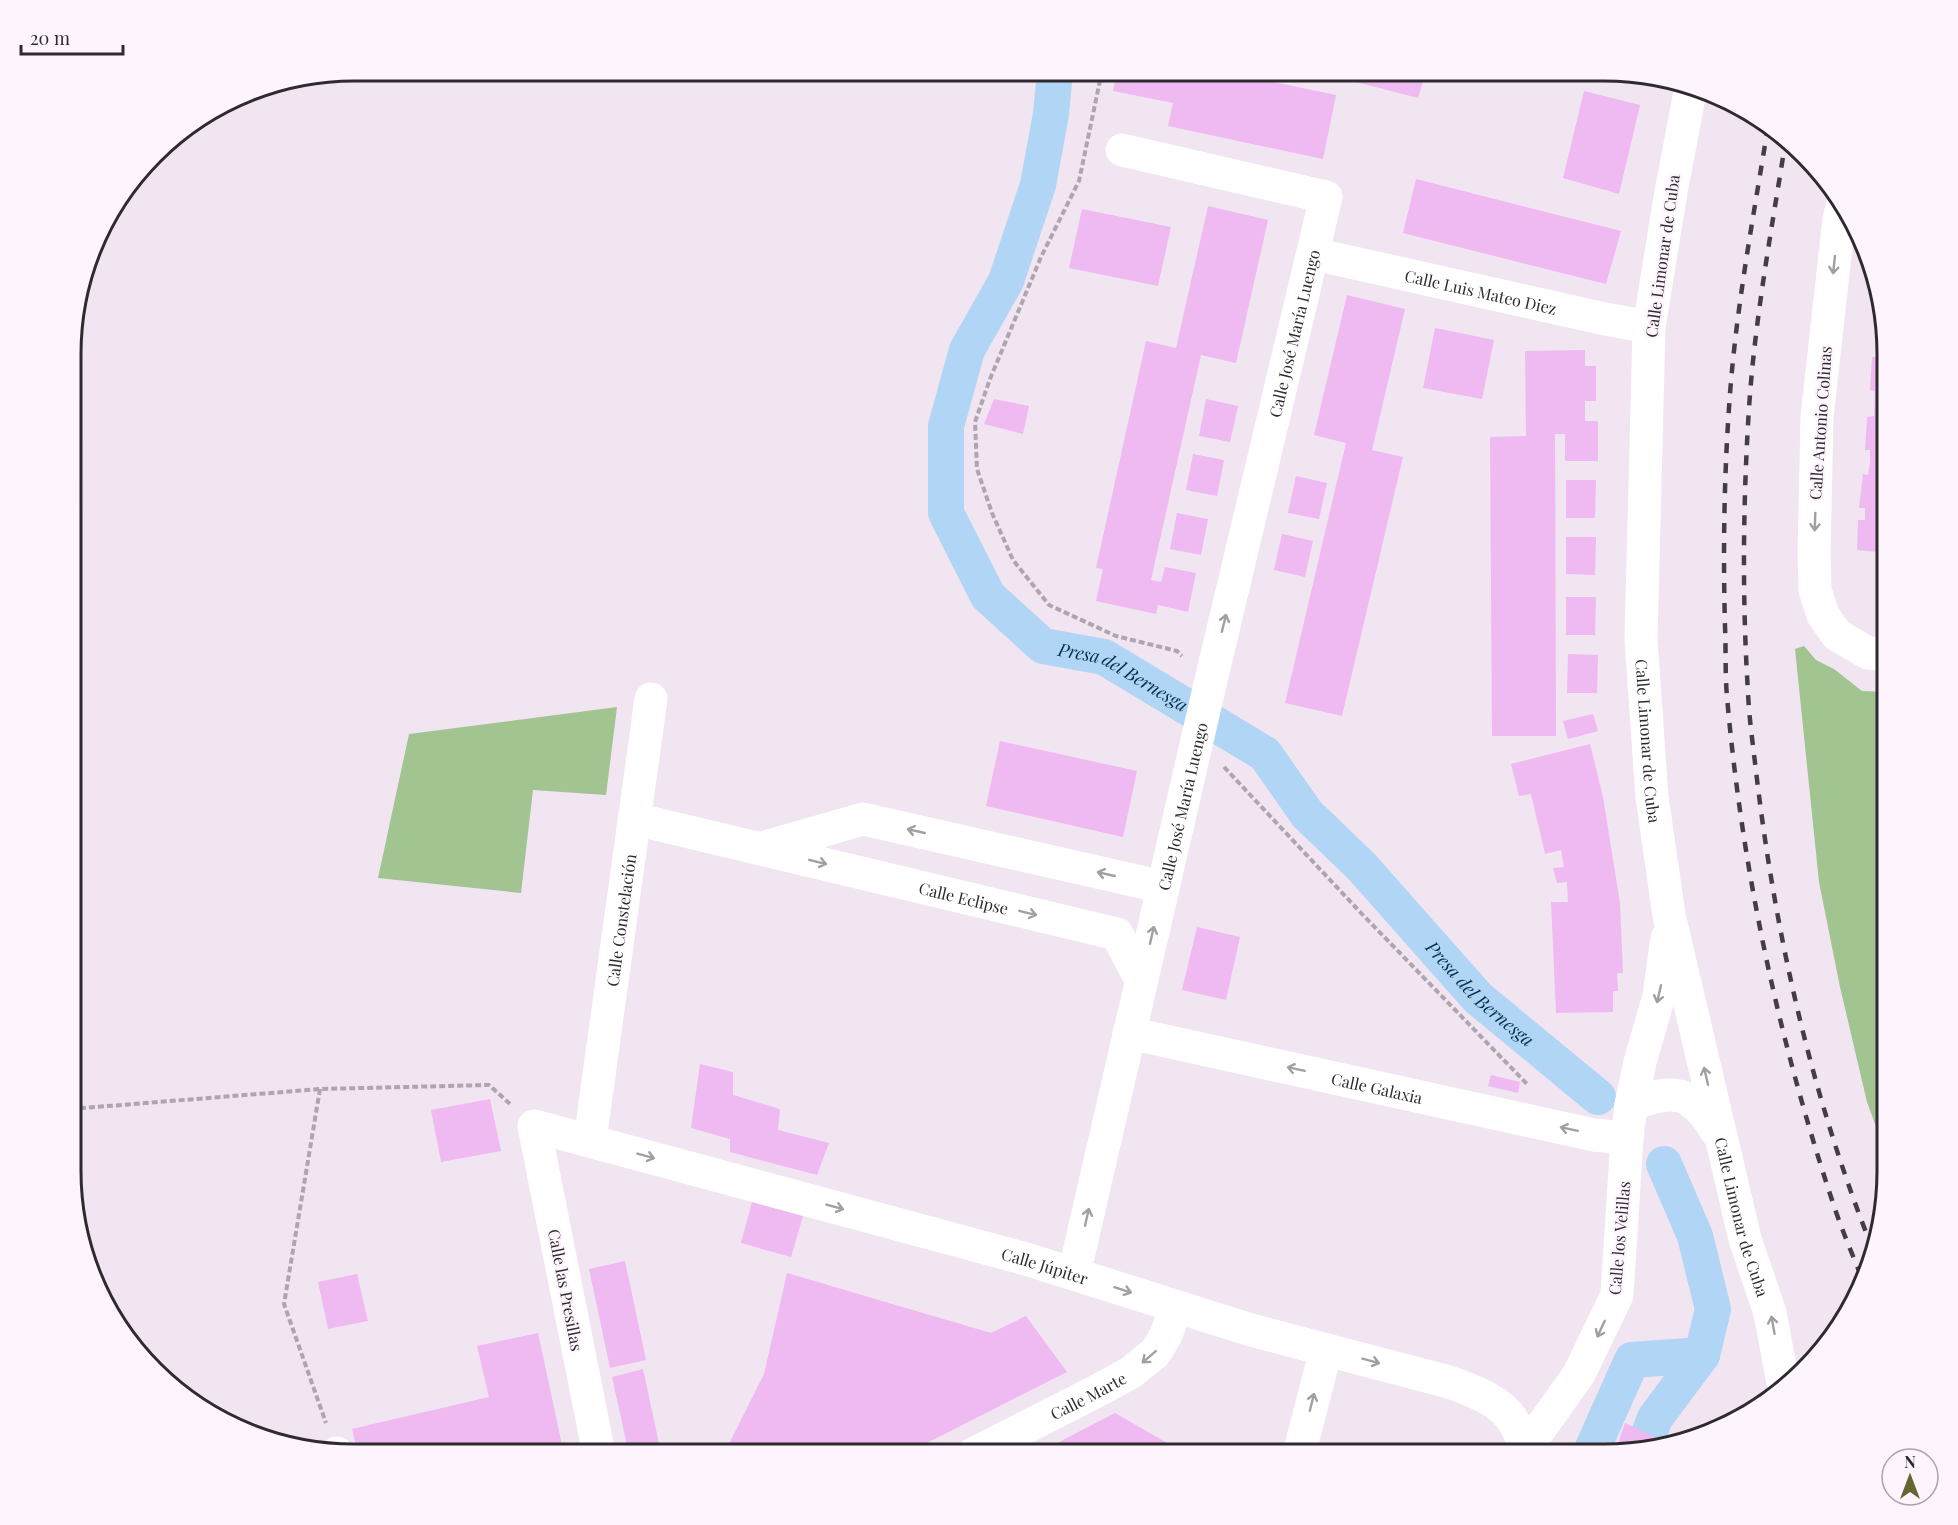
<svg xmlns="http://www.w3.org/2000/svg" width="1958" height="1525" viewBox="0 0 1958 1525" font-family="'Playfair Display',serif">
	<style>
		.green { fill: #a2c491 }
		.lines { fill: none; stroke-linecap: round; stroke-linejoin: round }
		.canal { stroke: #b1d5f4; stroke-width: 36 }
		.building { fill: #efb9f2 }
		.path { stroke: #afa5b0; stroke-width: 4; stroke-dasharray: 6 3; stroke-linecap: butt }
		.minor { stroke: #fff; stroke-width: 33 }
		.rail { stroke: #423e43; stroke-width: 4.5; stroke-dasharray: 10 10; stroke-linecap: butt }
		.oneway { stroke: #a19fa1 }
		.labels { text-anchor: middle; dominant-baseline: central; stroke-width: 4.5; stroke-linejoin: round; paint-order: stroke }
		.street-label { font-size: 16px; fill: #2e2a2f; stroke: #fdf4fe }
		.water-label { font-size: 18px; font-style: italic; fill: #003151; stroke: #fdf4fe }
		.rim { fill: none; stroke: #2e2a2f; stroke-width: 3 }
	</style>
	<rect width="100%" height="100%" fill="#f1e5f2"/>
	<path class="green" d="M1804 646 1816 660 1834 669 1862 691 1887 692V1157L1867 1102 1840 987 1819 882 1795 649Z
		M617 707 606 795 533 790 521 893 378 878 409 734Z"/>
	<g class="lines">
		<g class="canal">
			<path id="s1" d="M1055 71 1051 114 1038 185 1006 281 967 350 946 426V513L988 596 1043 646 1104 657 1265 754 1307 814 1362 867 1478 998 1598 1097"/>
			<path d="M1644 1447 1655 1418 1702 1355"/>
			<path d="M1590 1454 1632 1360 1702 1355 1713 1309 1695 1236 1664 1164"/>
		</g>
	</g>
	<path class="building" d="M1117 71H1220L1336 95 1323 159 1168 126 1173 103 1113 91Z
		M1355 71H1426L1418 98 1352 81Z
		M1584 91 1640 105 1619 194 1563 178Z
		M1416 179 1621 231 1606 284 1403 233Z
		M1208 206 1268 220 1236 363 1201 355 1151 580 1161 582 1165 567 1196 573 1188 612 1158 605 1156 614 1096 601 1103 569 1096 568 1146 341 1176 348Z
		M1082 209 1171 227 1158 286 1069 268Z
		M1347 295 1405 309 1372 450 1403 457 1342 716 1285 703 1346 443 1314 435Z
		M1877 308 1887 353V563H1878V552L1857 550 1858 520H1865V508H1859L1863 474 1868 475 1870 463V450H1865L1867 417 1874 416 1875 391 1870 390 1872 357H1878L1880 332 1875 334Z
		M1435 328 1494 340 1482 399 1423 388Z
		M1585 350V366H1596V401H1585V421H1598V461H1565V434H1555L1556 736H1492L1490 437 1526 436 1525 351Z
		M994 399 1029 406 1023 434 984 424Z
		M1206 399 1238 406 1230 442 1199 436Z
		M1193 454 1224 460 1217 496 1186 490Z
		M1296 476 1327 483 1319 519 1288 513Z
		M1566 480H1596L1595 518H1566Z
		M1177 513 1208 519 1201 555 1170 549Z
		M1282 534 1313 541 1305 577 1274 570Z
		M1566 537H1596L1595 575 1566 574Z
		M1566 597H1596L1595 635H1566Z
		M1568 654 1598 655 1597 693H1567Z
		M1593 714 1598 731 1568 739 1563 721Z
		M1000 741 1137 771 1123 837 986 806Z
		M1590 744 1603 797 1620 903 1623 973H1617L1618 991H1613V1012L1556 1013 1551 902H1568L1567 882 1557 883 1553 868 1564 867 1561 850 1545 854 1531 794 1519 796 1511 764Z
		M1197 927 1240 937 1226 1000 1182 990Z
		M700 1064 733 1072V1095L780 1109 778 1130 829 1143 817 1175 730 1152V1139L691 1128Z
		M1491 1075 1520 1082 1518 1093 1488 1086Z
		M490 1099 501 1151 441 1162 431 1110Z
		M752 1202 803 1216 791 1257 741 1243Z
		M625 1261 646 1360 610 1368 589 1269Z
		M787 1273 991 1333 1026 1316 1067 1372 905 1454H724L764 1374Z
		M357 1274 368 1321 328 1329 318 1282Z
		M538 1333 564 1454H358L352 1429 489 1397 477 1346Z
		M643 1369 661 1453 667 1452V1454H629L612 1377Z
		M1115 1413 1181 1451 1180 1454H1036Z
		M1625 1423 1665 1442 1615 1452Z"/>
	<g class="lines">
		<path class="path" d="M1102 71 1079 181 1041 257 990 379 975 422 977 469 992 513 1013 560 1049 605 1116 636 1177 651 1182 656
			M1224 767 1362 914 1528 1085
			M320 1089 284 1304 326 1423
			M71 1109 320 1089 489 1085 510 1104"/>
		<g class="minor">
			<path id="s2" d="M1691 87 1671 192 1649 327 1641 640 1652 797 1669 915 1745 1239 1770 1313 1783 1383"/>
			<path d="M1842 207 1839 219 1817 417 1814 554 1815 590 1823 615 1837 635 1868 653 1887 654"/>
			<path id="s3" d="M1314 254 1605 319 1649 327"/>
			<path id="s4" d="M635 819 1117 934 1141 980"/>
			<path d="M762 848 863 819 1163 887"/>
			<path id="s5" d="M1129 1033 1594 1135 1627 1138"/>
			<path d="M1631 1105C1673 1088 1692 1090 1716 1131"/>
			<path id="s6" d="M590 1140 651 699"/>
			<path id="s7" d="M1074 1274 1211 680 1326 197 1122 150"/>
			<path d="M337 1453V1454"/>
			<path id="s8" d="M599 1454 534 1126 1026 1259 1251 1330 1449 1382C1486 1395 1519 1408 1524 1452"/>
			<path id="s9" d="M973 1454 1097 1391 1130 1373 1155 1353 1166 1335 1176 1307"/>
			<path d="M1299 1454 1326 1350"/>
			<path d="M1522 1454 1579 1374 1617 1295 1627 1138 1631 1105 1640 1062 1659 996 1667 938"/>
		</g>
		<path class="rail" d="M1768 126C1753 220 1735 313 1729 408 1724 480 1723 553 1725 626 1726 650 1725 674 1727 697 1742 869 1778 1037 1832 1200 1841 1228 1853 1256 1864 1283
			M1786 138C1772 228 1755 317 1749 408 1743 502 1742 598 1748 692 1749 718 1753 745 1756 771 1775 934 1812 1098 1873 1250"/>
	</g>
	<defs><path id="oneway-shaft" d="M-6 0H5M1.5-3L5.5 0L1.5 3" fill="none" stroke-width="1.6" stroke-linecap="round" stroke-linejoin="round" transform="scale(1.5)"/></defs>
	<g class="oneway">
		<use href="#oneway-shaft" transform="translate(1834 265) rotate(96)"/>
		<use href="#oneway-shaft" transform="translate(1815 522) rotate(92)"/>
		<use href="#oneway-shaft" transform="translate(1224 623) rotate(-76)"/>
		<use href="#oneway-shaft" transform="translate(916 831) rotate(-167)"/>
		<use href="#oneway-shaft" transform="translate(818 862) rotate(14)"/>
		<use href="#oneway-shaft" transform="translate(1106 874) rotate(-167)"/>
		<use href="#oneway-shaft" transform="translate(1028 913) rotate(14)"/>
		<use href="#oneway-shaft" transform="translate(1152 935) rotate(-77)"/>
		<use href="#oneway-shaft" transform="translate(1659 994) rotate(103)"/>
		<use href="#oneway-shaft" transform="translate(1296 1069) rotate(-168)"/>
		<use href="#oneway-shaft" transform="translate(1706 1076) rotate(-103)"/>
		<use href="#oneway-shaft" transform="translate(1569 1129) rotate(-168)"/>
		<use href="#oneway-shaft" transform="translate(646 1156) rotate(15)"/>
		<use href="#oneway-shaft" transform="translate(835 1207) rotate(15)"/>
		<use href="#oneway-shaft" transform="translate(1087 1217) rotate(-77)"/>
		<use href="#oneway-shaft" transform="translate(1123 1290) rotate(18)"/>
		<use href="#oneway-shaft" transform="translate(1773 1325) rotate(-100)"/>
		<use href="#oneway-shaft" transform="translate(1601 1329) rotate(115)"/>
		<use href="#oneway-shaft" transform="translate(1149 1357) rotate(139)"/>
		<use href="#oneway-shaft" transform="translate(1371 1361) rotate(15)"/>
		<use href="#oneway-shaft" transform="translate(1312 1402) rotate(-76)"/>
	</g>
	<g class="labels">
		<g class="street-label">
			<text transform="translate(1662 256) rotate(-82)">Calle Limonar de Cuba</text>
			<text stroke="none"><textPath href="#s3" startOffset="171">Calle Luis Mateo Diez</textPath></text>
			<text stroke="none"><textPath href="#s7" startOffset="966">Calle José María Luengo</textPath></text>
			<text transform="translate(1820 423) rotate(-86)">Calle Antonio Colinas</text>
			<text stroke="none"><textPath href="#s2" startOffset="658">Calle Limonar de Cuba</textPath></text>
			<text stroke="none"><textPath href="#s7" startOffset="480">Calle José María Luengo</textPath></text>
			<text stroke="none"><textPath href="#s4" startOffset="338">Calle Eclipse</textPath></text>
			<text stroke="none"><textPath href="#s6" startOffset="222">Calle Constelación</textPath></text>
			<text stroke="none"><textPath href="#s5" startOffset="254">Calle Galaxia</textPath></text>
			<text stroke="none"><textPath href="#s2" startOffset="1144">Calle Limonar de Cuba</textPath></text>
			<text transform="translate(1619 1238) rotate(-85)">Calle los Velillas</text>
			<text stroke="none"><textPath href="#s8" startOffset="864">Calle Júpiter</textPath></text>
			<text transform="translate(566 1290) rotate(79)">Calle las Presillas</text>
			<text stroke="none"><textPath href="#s9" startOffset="129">Calle Marte</textPath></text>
		</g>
		<g class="water-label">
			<text stroke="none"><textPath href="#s1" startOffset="716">Presa del Bernesga</textPath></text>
			<text stroke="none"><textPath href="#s1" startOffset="1202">Presa del Bernesga</textPath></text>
		</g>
	</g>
	<path d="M0 0H1958V1525H0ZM354 81H1604A273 273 0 0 1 1877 354V1171A273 273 0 0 1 1604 1444H354A273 273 0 0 1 81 1171V354A273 273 0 0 1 354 81Z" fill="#fdf4fe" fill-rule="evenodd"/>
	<path class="rim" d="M354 81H1604A273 273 0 0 1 1877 354V1171A273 273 0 0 1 1604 1444H354A273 273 0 0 1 81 1171V354A273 273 0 0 1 354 81Z"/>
	<g transform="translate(1910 1477)"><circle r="28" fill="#fdf4fe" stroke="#aaa3ab" stroke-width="1.5"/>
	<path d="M0-4.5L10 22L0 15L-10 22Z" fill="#686430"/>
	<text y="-9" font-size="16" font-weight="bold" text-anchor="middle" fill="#2e2a2f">N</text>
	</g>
	<path d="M21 45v9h102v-9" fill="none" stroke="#2e2a2f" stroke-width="3"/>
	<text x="30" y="45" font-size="18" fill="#2e2a2f" stroke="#fdf4fe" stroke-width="4.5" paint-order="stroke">20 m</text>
</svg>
